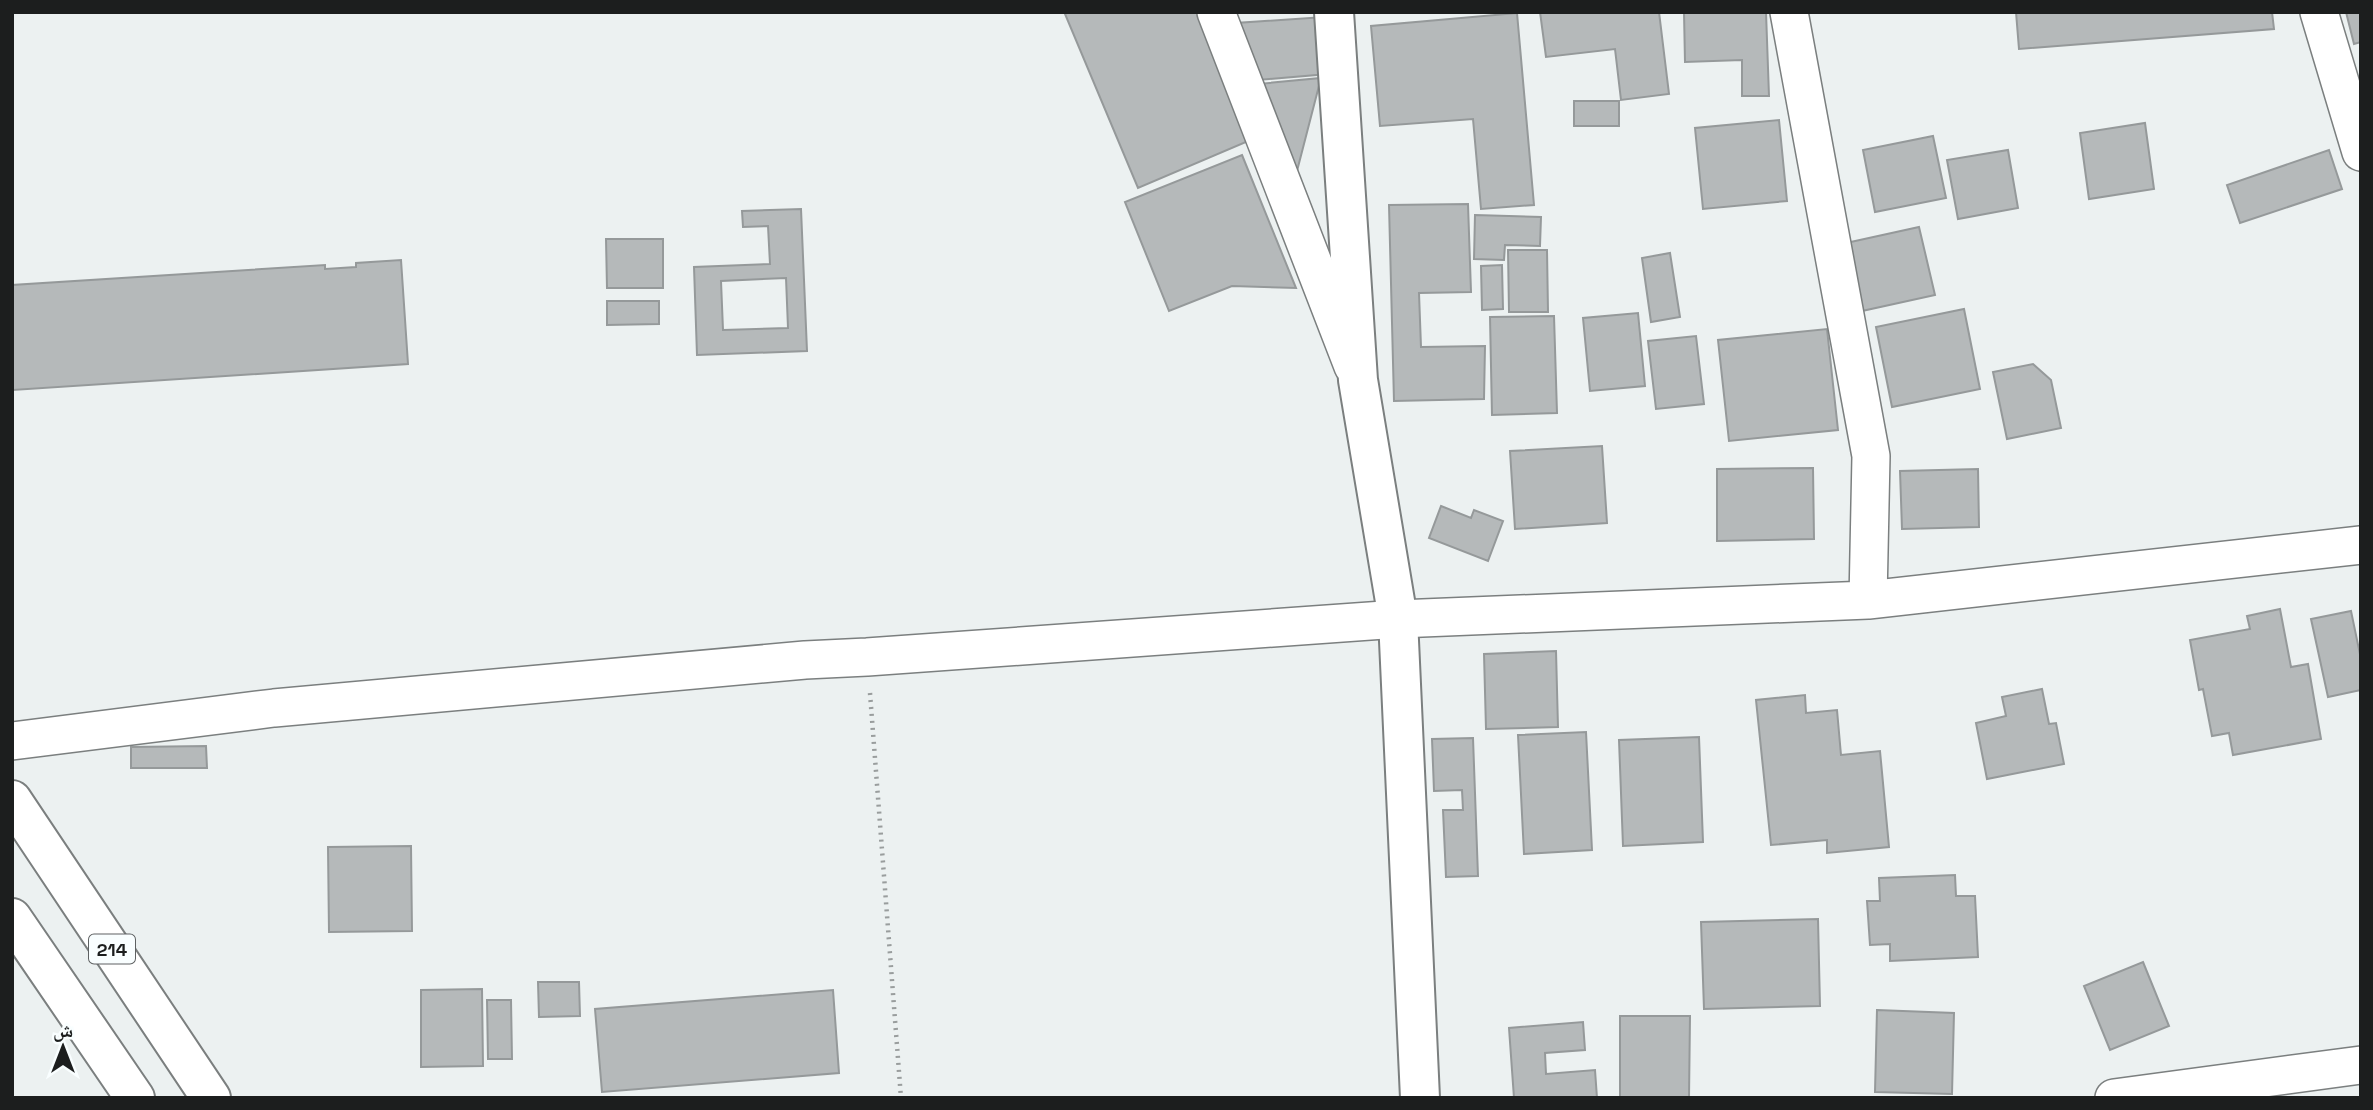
<svg xmlns="http://www.w3.org/2000/svg" width="2373" height="1110" viewBox="0 0 2373 1110" font-family="'Space Grotesk','Noto Naskh Arabic',sans-serif">
	<style>
		.building { fill: #b5b9ba; stroke: #95999a; stroke-width: 2; fill-rule: evenodd }
		.lines { fill: none; stroke-linecap: round; stroke-linejoin: round }
		.minor-casing { stroke: #7b7f7f; stroke-width: 40 }
		.tertiary-casing { stroke: #7b7f7f; stroke-width: 42 }
		.trunk-casing { stroke: #7b7f7f; stroke-width: 42 }
		.path { stroke: #999d9d; stroke-width: 4.5; stroke-dasharray: 2 5; stroke-linecap: butt }
		.minor { stroke: #fff; stroke-width: 37 }
		.tertiary { stroke: #fff; stroke-width: 38 }
		.trunk { stroke: #fff; stroke-width: 38 }
		.labels { text-anchor: middle; dominant-baseline: central; stroke-width: 6; stroke-linejoin: round; paint-order: stroke }
		.shield { fill: #f9feff; stroke: #5e6162; stroke-width: 2 }
		.shield-label { font-size: 18px; font-weight: bold; fill: #1c1e1e }
	</style>
	<rect width="100%" height="100%" fill="#ecf1f1"/>
	<path class="building" d="M1069 12H1199L1253 139 1138 188 1065 14Z
		M1540 12H1659L1669 94 1621 100 1615 49 1546 57Z
		M1684 12H1766L1769 96H1742V60L1685 62Z
		M2016 12H2272L2274 29 2019 49Z
		M2346 12H2361V42L2354 44Z
		M1517 13 1534 205 1481 209 1473 119 1380 126 1371 26Z
		M1324 17 1328 74 1258 80 1236 23Z
		M1321 78 1297 171 1258 84Z
		M1574 101H1619V126H1574Z
		M1779 120 1787 201 1703 209 1695 128Z
		M2145 123 2154 189 2089 199 2080 133Z
		M1933 136 1946 198 1875 212 1863 150Z
		M2008 150 2018 208 1958 219 1947 160Z
		M2329 150 2342 189 2240 223 2227 185Z
		M1242 155 1296 288 1232 286 1169 311 1125 202Z
		M1468 204 1471 292 1419 293 1421 347 1485 346 1484 399 1394 401 1389 205Z
		M801 209 807 351 697 355 694 267 770 264 768 226 743 227 742 211ZM786 278 788 328 723 330 721 281Z
		M1475 215 1541 217 1540 246 1505 245 1504 260 1474 259Z
		M1919 227 1935 295 1862 311 1846 243Z
		M606 239H663V288H607Z
		M1508 250H1547L1548 312H1509Z
		M1670 253 1680 317 1651 322 1642 258Z
		M401 260 408 364 13 390 12 285 325 265V269L356 267V263Z
		M1502 265 1503 309 1482 310 1481 266Z
		M607 301H659V324L607 325Z
		M1964 309 1980 389 1892 407 1876 327Z
		M1638 313 1645 386 1590 391 1583 318Z
		M1554 316 1557 413 1492 415 1490 317Z
		M1827 329 1838 430 1729 441 1718 340Z
		M1696 336 1704 404 1656 409 1648 341Z
		M2033 364 2051 380 2061 428 2007 439 1993 372Z
		M1602 446 1607 523 1515 529 1510 451Z
		M1813 468 1814 539 1717 541V469Z
		M1978 469 1979 527 1902 529 1900 471Z
		M1441 506 1471 518 1474 510 1503 521 1488 561 1429 538Z
		M2280 609 2291 667 2308 664 2321 739 2233 755 2229 733 2212 736 2203 689 2199 690 2190 640 2250 629 2247 616Z
		M2351 611 2361 659V690L2328 697 2311 619Z
		M1556 651 1558 727 1486 729 1484 654Z
		M2042 689 2049 724 2056 723 2064 764 1987 779 1976 723 2006 716 2002 697Z
		M1805 695 1806 713 1837 710 1841 755 1880 751 1889 847 1827 853V840L1771 845 1756 700Z
		M1586 732 1592 850 1524 854 1518 735Z
		M1699 737 1703 842 1623 846 1619 740Z
		M1473 738 1478 876 1446 877 1443 810H1463L1462 790 1434 791 1432 739Z
		M206 746 207 768H131V747Z
		M411 846 412 931 329 932 328 847Z
		M1955 875 1956 896H1975L1978 957 1890 961V944L1870 945 1867 901H1880L1879 878Z
		M1818 919 1820 1006 1704 1009 1701 922Z
		M2143 962 2169 1026 2110 1050 2084 986Z
		M538 982H579L580 1016 539 1017Z
		M482 989 483 1066 421 1067V990Z
		M833 990 839 1073 602 1092 595 1009Z
		M487 1000H511L512 1059H488Z
		M1877 1010 1954 1013 1952 1094 1875 1092Z
		M1620 1016H1690L1689 1098H1620Z
		M1583 1022 1585 1050 1545 1053 1546 1074 1595 1070 1597 1098H1514L1509 1028Z"/>
	<g class="lines">
		<defs>
			<path id="minor" d="M1216 12 1353 366
				M1789 12 1871 456 1868 600
				M2319 12 2361 152
				M12 741 274 708 805 660 867 657 1398 619 1868 600 2361 545
				M2114 1098 2361 1065"/>
			<path id="tertiary" d="M1334 12 1358 380 1398 619 1420 1098"/>
			<path id="trunk" d="M12 800 211 1098
				M12 918 135 1098"/>
		</defs>
		<use href="#minor" class="minor-casing"/>
		<use href="#tertiary" class="tertiary-casing"/>
		<use href="#trunk" class="trunk-casing"/>
		<path class="path" d="M870 693 901 1098"/>
		<use href="#minor" class="minor"/>
		<use href="#tertiary" class="tertiary"/>
		<use href="#trunk" class="trunk"/>
	</g>
	<g class="labels">
		<rect class="shield" x="89" y="934.5" width="46" height="29" rx="5"/>
		<g class="shield-label">
			<text x="112" y="949">214</text>
		</g>
	</g>
	<rect width="2373" height="1110" fill="none" stroke="#1c1e1e" stroke-width="28"/>
	<g transform="translate(63 1047)" stroke="#f9feff" stroke-width="5" paint-order="stroke">
	<path d="M0-5L12 26L0 18L-12 26Z" fill="#1c1e1e"/>
	<text y="-10" font-size="19" font-weight="bold" text-anchor="middle" fill="#1c1e1e">ش</text>
	</g>
</svg>
